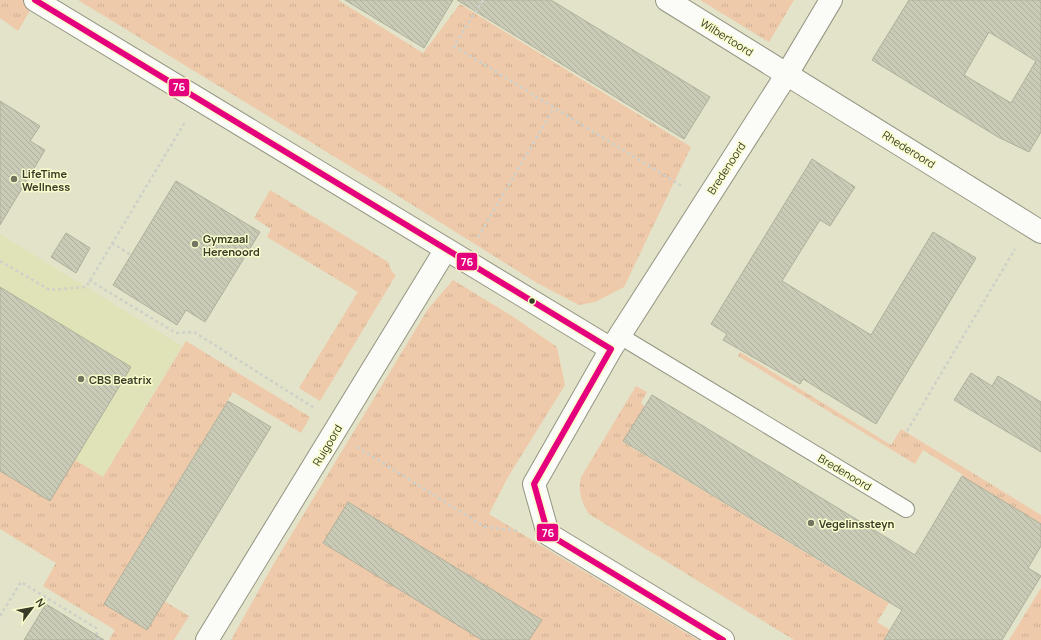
<svg xmlns="http://www.w3.org/2000/svg" width="1041" height="640" viewBox="0 0 1041 640" font-family="Manrope,sans-serif">
	<style>
		.built { fill: #e0e2b8 }
		.grass { fill: url(#grass-tufts) }
		.building { fill: url(#building-back-hatch); stroke: #afb09b; fill-rule: evenodd }
		.lines { fill: none; stroke-linecap: round; stroke-linejoin: round }
		.lane-casing { stroke: #949582; stroke-width: 18 }
		.street-casing { stroke: #949582; stroke-width: 24 }
		.path { stroke: #cfd0c8; stroke-width: 2.5; stroke-dasharray: 3 3; stroke-linecap: butt }
		.lane { stroke: #fbfbf7; stroke-width: 16 }
		.street { stroke: #fbfbf7; stroke-width: 22 }
		.bus-1-casing { stroke: #f9fccb; stroke-width: 9 }
		.bus-1 { stroke: #e5007d; stroke-width: 6 }
		.poi-dot { fill: #747560; stroke: #f9fccb; stroke-width: 1.5 }
		.bus-dot { fill: #393a27; stroke: #f9fccb; stroke-width: 1.5 }
		.labels { text-anchor: middle; dominant-baseline: central; stroke-width: 3; stroke-linejoin: round; paint-order: stroke }
		.street-label { font-size: 11px; fill: #393a27; stroke: #f9fccb }
		.poi-label { font-size: 11px; font-weight: bold; fill: #393a27; stroke: #f9fccb; text-anchor: start }
		.line-badge { stroke: #f9fccb; stroke-width: 1.5 }
		.badge-label { font-size: 11px; text-anchor: middle; font-weight: bold; fill: #fff }
	</style>
	<defs>
		<pattern id="grass-tufts" width="24" height="20" patternUnits="userSpaceOnUse"><rect width="24" height="20" fill="#efcaaa"/><path d="M3 7l-1-3M5 7V3M7 7l1-3M15 17l-1-3M17 17v-4M19 17l1-3" fill="none" stroke="#ceae92"/></pattern>
		<pattern id="building-back-hatch" width="6" height="6" patternUnits="userSpaceOnUse"><rect width="6" height="6" fill="#cacbb6"/><path d="M-1 5l2 2M0 0l6 6M5-1l2 2" fill="none" stroke="#aeaf9c"/></pattern>
	</defs>
	<rect width="100%" height="100%" fill="#e2e3c9"/>
	<path class="built" d="M0 234 182 346 52 561 0 529Z"/>
	<path class="grass" d="M0 0H36L18 31 0 18Z
		M78 0H338L423 53 460 4 691 147 624 287 595 302 579 305 537 283 379 184Z
		M700 0H794L769 42Z
		M270 190 388 262 392 272 396 275 320 401 299 388 358 292 267 237 271 229 254 218Z
		M453 280 512 316 557 347 565 385 508 477 489 514 698 640H231L273 565 428 309Z
		M186 341 310 417 301 433 233 392 104 604 147 630 164 601 189 616 174 640H109L115 630 43 586 56 563 0 529V461L33 434 103 477Z
		M740 352 891 445 901 429 1041 515V524L960 480 963 475 923 450 915 464 738 356Z
		M636 386 647 392 641 403 645 407 623 442 889 603 877 622 890 630 884 640H794L589 514C581 501 578 492 581 477Z
		M1041 588V640H1009Z"/>
	<path class="building" d="M345 0H453L424 48Z
		M457 0H551L710 97 684 139Z
		M909 0H1041V132L1029 152 998 137 872 60ZM989 32 1036 61 1011 103 964 75Z
		M0 101 40 126 30 141 45 150 0 225Z
		M812 159 855 187 830 226 820 220 782 281 871 335 933 232 976 258 876 424 803 379 800 384 723 340 727 334 711 324Z
		M176 181 260 232 205 322 186 310 177 325 113 285Z
		M66 233 90 248 76 273 51 257Z
		M0 287 131 367 50 501 0 471Z
		M971 373 992 386 998 376 1041 402V452L954 400Z
		M652 395 915 555 962 476 1041 524V546L1028 568 1041 576 1002 640H884L902 610 623 441Z
		M228 401 271 427 147 630 104 604Z
		M348 502 542 620 529 640H482L323 543Z
		M46 604 104 640H24Z"/>
	<g class="lines">
		<defs>
			<path id="lane" d="M620 336 906 509"/>
			<path id="street" d="M35 0 611 349
				M667 0 1041 232
				M207 640 446 249
				M723 640 548 534 534 484 611 349 787 74 831 0"/>
		</defs>
		<use href="#lane" class="lane-casing"/>
		<use href="#street" class="street-casing"/>
		<path class="path" d="M483 0 454 46 683 187
			M478 237 554 108
			M112 243 131 255
			M0 261 50 290 86 287 185 122
			M89 280 176 333 194 332 316 409
			M907 431 1015 249
			M357 447 485 527 519 531
			M0 616 21 582 96 628 98 640"/>
		<use href="#lane" class="lane"/>
		<use href="#street" class="street"/>
		<defs>
			<path id="bus-1" d="M35 0 611 349
				M611 349 534 484 548 534 723 640"/>
		</defs>
		<use href="#bus-1" class="bus-1-casing"/>
		<use href="#bus-1" class="bus-1"/>
	</g>
	<g class="poi-dot">
		<circle cx="14" cy="179" r="4"/>
		<circle cx="195" cy="244" r="4"/>
		<circle cx="81" cy="379" r="4"/>
		<circle cx="811" cy="523" r="4"/>
	</g>
	<circle class="bus-dot" cx="532" cy="301" r="3.5"/>
	<g class="labels">
		<g class="street-label">
			<text transform="translate(727 37) rotate(32)">Wilbertoord</text>
			<text transform="translate(909 149) rotate(32)">Rhederoord</text>
			<text transform="translate(726 168) rotate(-57)">Bredenoord</text>
			<text transform="translate(327 445) rotate(-59)">Ruigoord</text>
			<text transform="translate(845 472) rotate(31)">Bredenoord</text>
		</g>
		<g class="poi-label">
			<text x="22" y="173">LifeTime<tspan x="22" dy="13">Wellness</tspan></text>
			<text x="203" y="238">Gymzaal<tspan x="203" dy="13">Herenoord</tspan></text>
			<text x="89" y="379">CBS Beatrix</text>
			<text x="819" y="523">Vegelinssteyn</text>
		</g>
	</g>
	<g class="line-badge">
		<rect x="168" y="78" width="22" height="19" rx="4" fill="#e5007d"/>
		<rect x="456" y="252" width="22" height="19" rx="4" fill="#e5007d"/>
		<rect x="536" y="523" width="23" height="19" rx="4" fill="#e5007d"/>
	</g>
	<g class="badge-label">
		<text x="179" y="91">76</text>
		<text x="467" y="266">76</text>
		<text x="548" y="537">76</text>
	</g>
	<g transform="translate(32 608) rotate(58)" stroke="#f9fccb" stroke-width="3" paint-order="stroke">
	<path d="M0-3L7 15L0 10L-7 15Z" fill="#393a27"/>
	<text y="-6" font-size="11" font-weight="bold" text-anchor="middle" fill="#393a27">N</text>
	</g>
</svg>
